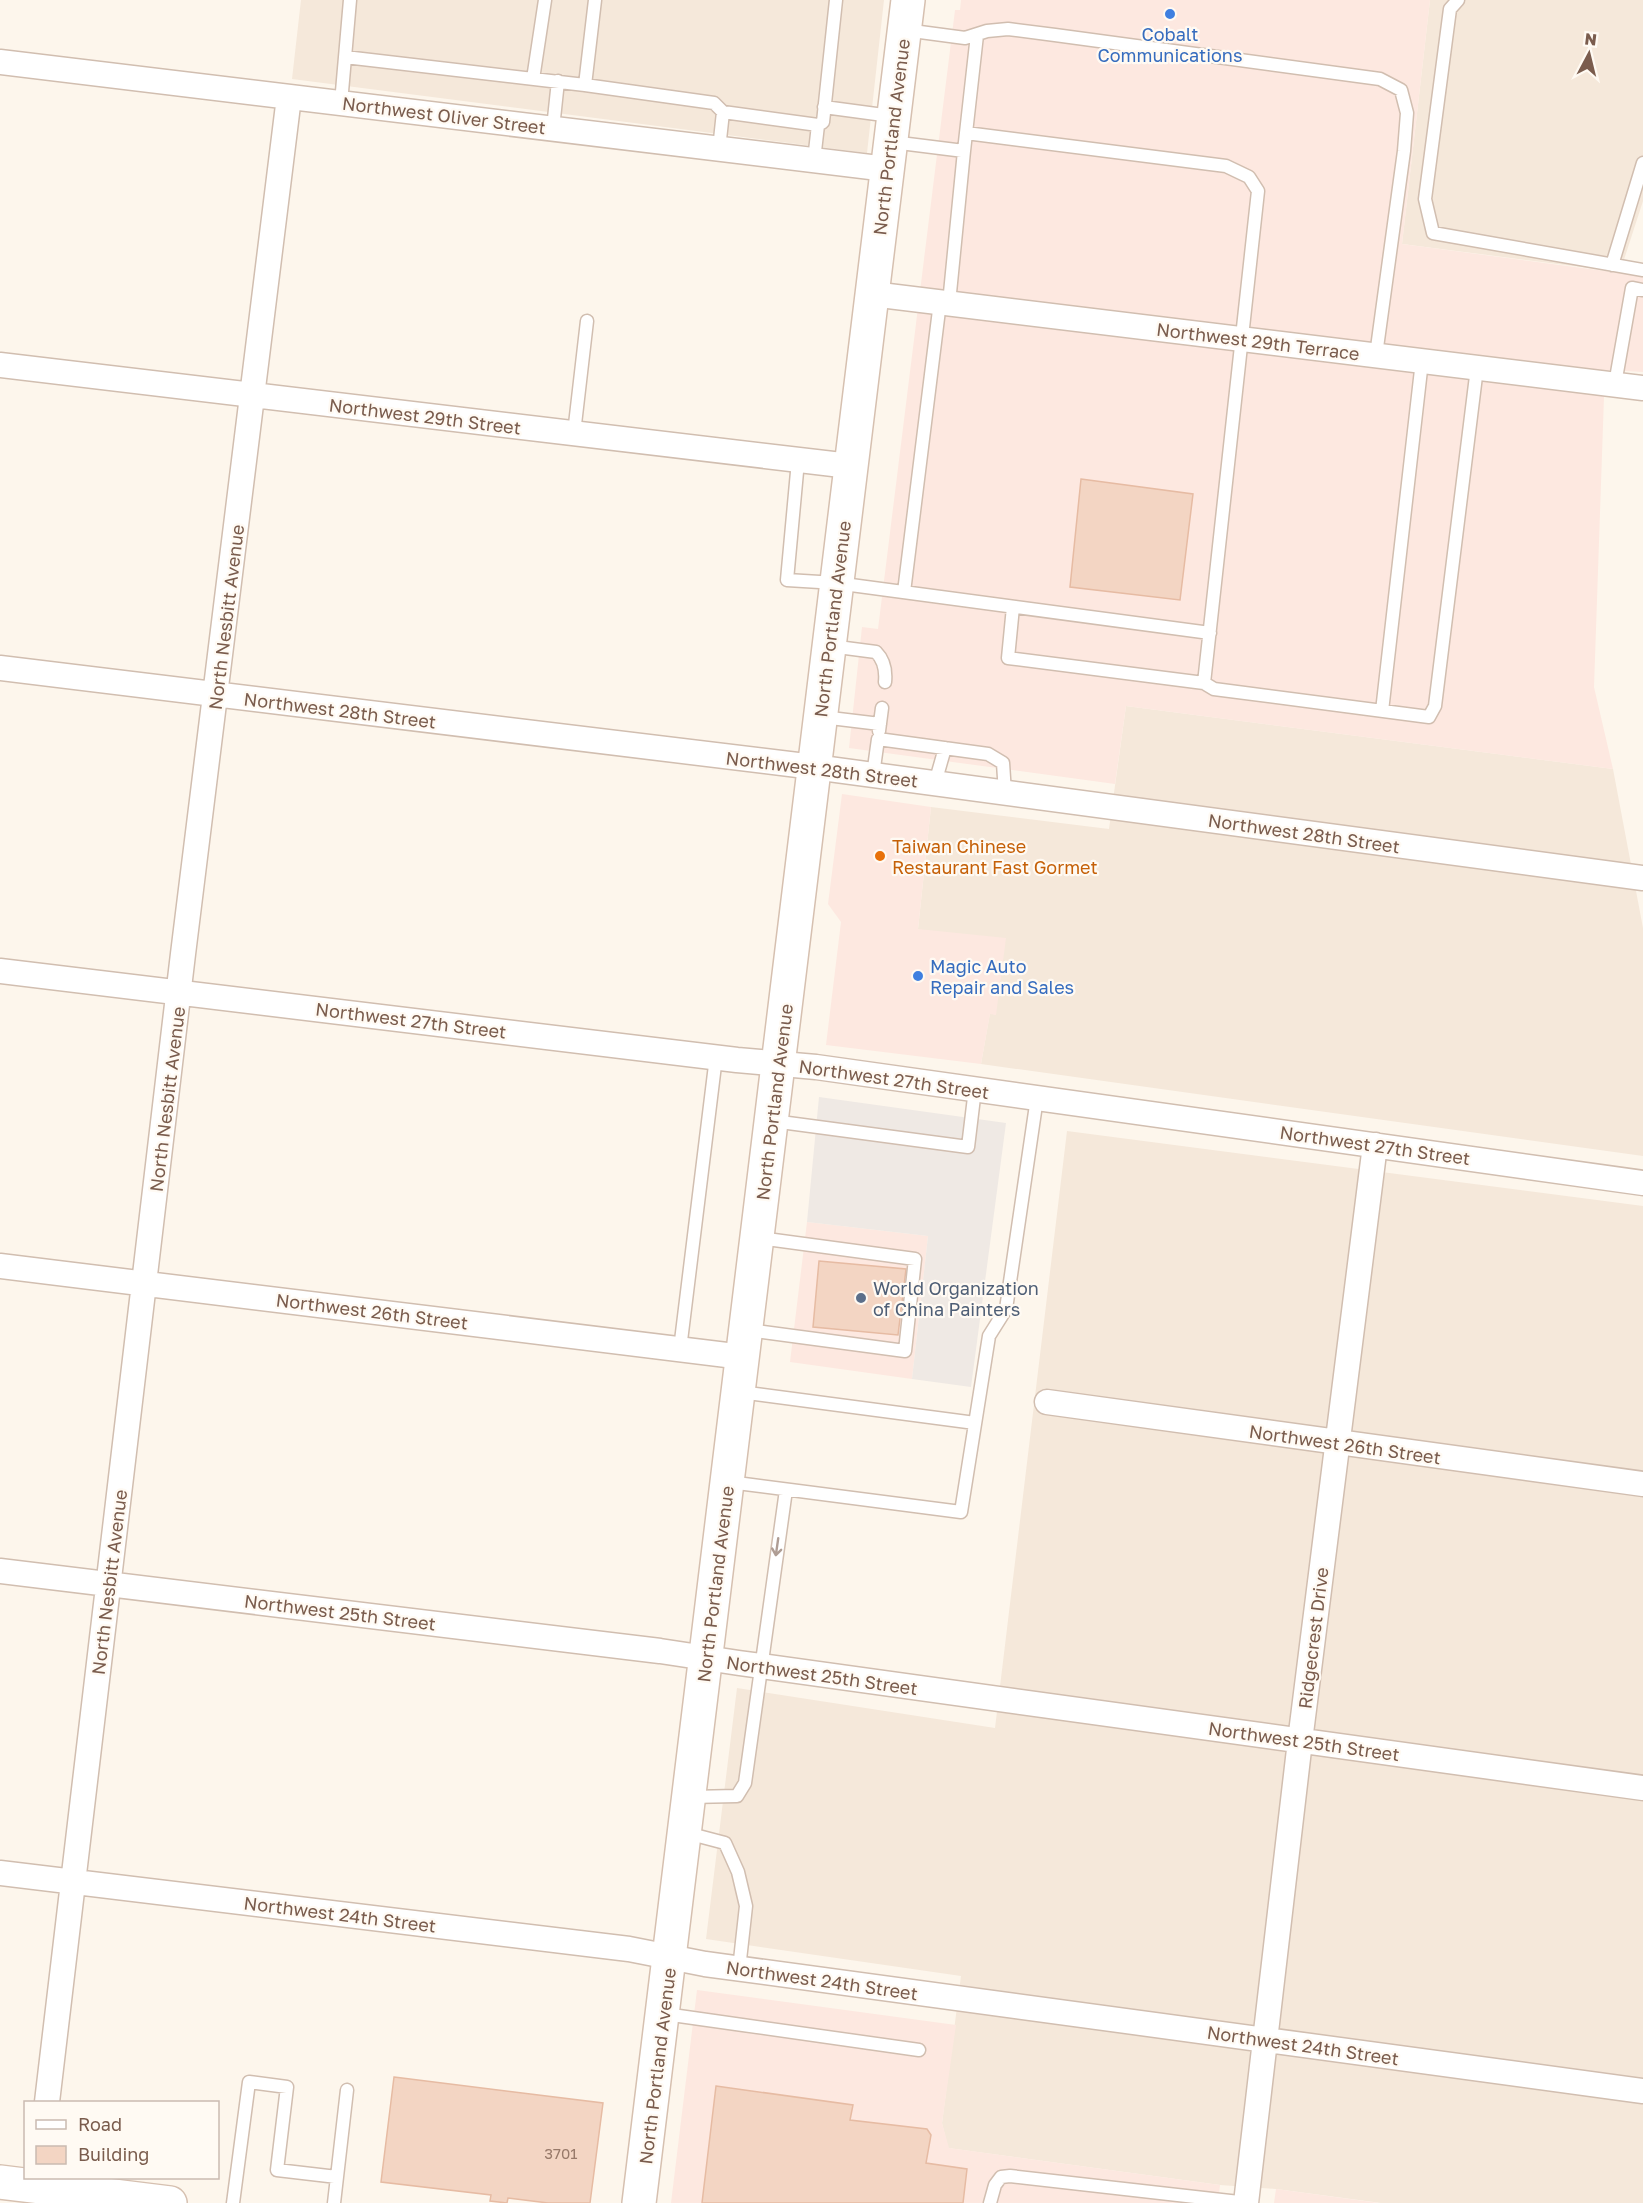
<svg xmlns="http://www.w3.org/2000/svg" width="1643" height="2203" viewBox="0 0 1643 2203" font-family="'Golos Text',sans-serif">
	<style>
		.residential { fill: #f5e8da }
		.commercial { fill: #fde8e0 }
		.industrial { fill: #efe9e4 }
		.building { fill: #f3d5c3; stroke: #e6bba3; stroke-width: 1.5 }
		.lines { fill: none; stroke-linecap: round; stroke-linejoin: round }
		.lane-casing { stroke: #d1beb0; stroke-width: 15 }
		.street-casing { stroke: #d1beb0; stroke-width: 27 }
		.secondary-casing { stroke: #d6c0b0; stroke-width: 36 }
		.lane { stroke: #fff; stroke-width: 12 }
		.street { stroke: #fff; stroke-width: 24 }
		.secondary { stroke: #fff; stroke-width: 33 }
		.oneway { stroke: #af9d94 }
		.shop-dot { fill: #3f7fe0; stroke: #fffaf3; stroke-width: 2 }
		.food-dot { fill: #e8710a; stroke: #fffaf3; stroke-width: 2 }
		.service-dot { fill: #5c6f8a; stroke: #fffaf3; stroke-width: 2 }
		.labels { text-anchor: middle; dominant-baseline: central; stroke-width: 4.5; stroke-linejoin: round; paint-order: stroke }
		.number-label { font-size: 15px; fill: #987a6a }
		.shop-label { font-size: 18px; fill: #366cbe; stroke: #fffaf3 }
		.street-label { font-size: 18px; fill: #7a5c4d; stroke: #fffaf3 }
		.food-label { font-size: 18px; fill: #c56008; stroke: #fffaf3; text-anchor: start }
		.service-label { font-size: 18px; fill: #4e5e75; stroke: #fffaf3; text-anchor: start }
	</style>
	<rect width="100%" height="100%" fill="#fdf6ec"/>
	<path class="residential" d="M301 0H884L867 153 292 79Z
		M1430 0H1643V201L1620 272 1402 244Z
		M1126 706 1613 769 1643 928V1156L981 1064 990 1013 996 1015 918 929 931 807 1109 829Z
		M1067 1131 1643 1206V2203H1381L1276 2189 1220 2185 948 2148 942 2123 961 1976 706 1939 737 1688 995 1728Z"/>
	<path class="commercial" d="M961 0H1430L1402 244 1643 276V372L1609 370 1604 397 1594 687 1613 769 1126 706 1115 784 849 748 862 627 878 629 955 10H960Z
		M842 794 931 807 918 929 1006 938 996 1015 990 1014 981 1064 826 1045 841 922 828 904Z
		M807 1222 928 1236 912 1379 790 1362Z
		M697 1990 956 2025 942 2123 949 2148 1220 2185 1218 2203H671Z
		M1276 2189 1379 2203H1274Z"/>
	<path class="industrial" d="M819 1097 1006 1123 971 1387 912 1379 928 1236 807 1222Z"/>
	<path class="building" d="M1081 479 1193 494 1180 600 1070 587Z
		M819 1261 906 1269 898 1335 813 1327Z
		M394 2077 603 2103 590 2203H548L508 2198 507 2203 490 2201 491 2195 381 2182Z
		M716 2086 853 2105 850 2120 927 2129 931 2135 926 2163 967 2169 963 2203H702Z"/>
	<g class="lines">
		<defs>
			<path id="lane" d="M1458 0 1450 9 1425 199 1433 233 1643 270
				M905 30 965 38 987 31 1008 29 1055 35 1380 79 1401 90 1407 113 1404 151 1376 355
				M345 57 585 85 714 103 723 112 818 125 823 122 836 0
				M533 79 545 0
				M585 85 595 0
				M341 103 350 0
				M824 107 891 116
				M553 128 558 81
				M966 133 977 35
				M892 142 964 151 949 303
				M719 149 723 112
				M964 151 966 133 1226 166 1249 177 1258 191 1204 683 1214 689 1429 717 1435 706 1477 368
				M814 160 818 125
				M1612 265 1643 163
				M1615 384 1632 288 1643 290
				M574 433 587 321
				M798 461 787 580 836 583 1210 633
				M904 592 940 302
				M1013 607 1008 658 1204 683
				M830 646 876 652C884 660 886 672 885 682
				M1382 711 1422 361
				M822 717 880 724
				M879 731 882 708
				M873 775 878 739 988 754 1003 763 1005 793
				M935 783 945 748
				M773 1121 968 1147 975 1089
				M748 1330 905 1351 915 1259 759 1238
				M680 1349 716 1057
				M740 1392 975 1423
				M729 1482 961 1512 989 1336 1006 1309 1037 1098
				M690 1797 737 1796 745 1783 786 1490
				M687 1833 725 1843 738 1872 746 1906 739 1969
				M665 2014 919 2050
				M233 2203 249 2082 287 2087 277 2170 337 2177
				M334 2203 347 2090
				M990 2203 995 2185 1001 2177 1010 2176 1248 2203"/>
			<path id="street" d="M0 62 887 169
				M872 294 1643 388
				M0 365 850 466
				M0 668 814 767 1643 878
				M0 971 737 1060 816 1067 1643 1183
				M0 1266 743 1357
				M1047 1402 1643 1484
				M0 1571 660 1651 739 1663 1643 1788
				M0 1873 629 1949 705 1964 1643 2091
				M47 2102 183 954 289 97
				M1246 2203 1300 1741 1375 1145"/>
			<path id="secondary" d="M0 2182 170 2203
				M639 2203 908 0"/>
		</defs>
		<use href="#lane" class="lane-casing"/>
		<use href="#street" class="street-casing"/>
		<use href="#secondary" class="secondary-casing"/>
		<use href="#lane" class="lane"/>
		<use href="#street" class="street"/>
		<use href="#secondary" class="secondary"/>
	</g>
	<defs><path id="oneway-shaft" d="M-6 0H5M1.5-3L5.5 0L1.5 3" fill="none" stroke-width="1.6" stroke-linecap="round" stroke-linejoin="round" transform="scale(1.5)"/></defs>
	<use class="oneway" href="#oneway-shaft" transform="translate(777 1547) rotate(98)"/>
	<g class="shop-dot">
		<circle cx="1170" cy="14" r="6"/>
		<circle cx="918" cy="976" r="6"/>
	</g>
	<circle class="food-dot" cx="880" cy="856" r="6"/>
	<circle class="service-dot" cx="861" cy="1298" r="6"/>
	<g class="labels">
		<g class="number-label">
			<text x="561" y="2153">3701</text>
		</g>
		<g class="shop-label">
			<text x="1170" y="34">Cobalt<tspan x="1170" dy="21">Communications</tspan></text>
			<text x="930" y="966" text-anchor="start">Magic Auto<tspan x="930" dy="21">Repair and Sales</tspan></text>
		</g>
		<g class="street-label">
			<text transform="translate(444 115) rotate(7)">Northwest Oliver Street</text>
			<text transform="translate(891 137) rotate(-83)">North Portland Avenue</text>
			<text transform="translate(1258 341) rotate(7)">Northwest 29th Terrace</text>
			<text transform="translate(425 416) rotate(7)">Northwest 29th Street</text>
			<text transform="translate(226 617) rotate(-83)">North Nesbitt Avenue</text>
			<text transform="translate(832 619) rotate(-83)">North Portland Avenue</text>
			<text transform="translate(340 710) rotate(7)">Northwest 28th Street</text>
			<text transform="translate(822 769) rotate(7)">Northwest 28th Street</text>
			<text transform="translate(1304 833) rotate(8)">Northwest 28th Street</text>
			<text transform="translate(411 1020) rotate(7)">Northwest 27th Street</text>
			<text transform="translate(894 1079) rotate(8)">Northwest 27th Street</text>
			<text transform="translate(167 1099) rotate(-83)">North Nesbitt Avenue</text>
			<text transform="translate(774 1102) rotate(-83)">North Portland Avenue</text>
			<text transform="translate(1375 1145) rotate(8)">Northwest 27th Street</text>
			<text transform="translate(372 1311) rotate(7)">Northwest 26th Street</text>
			<text transform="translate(1345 1444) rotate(8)">Northwest 26th Street</text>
			<text transform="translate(109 1582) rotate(-83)">North Nesbitt Avenue</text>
			<text transform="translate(715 1584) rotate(-83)">North Portland Avenue</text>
			<text transform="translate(340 1612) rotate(7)">Northwest 25th Street</text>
			<text transform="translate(1313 1638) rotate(-83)">Ridgecrest Drive</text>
			<text transform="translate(822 1675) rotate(8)">Northwest 25th Street</text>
			<text transform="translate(1304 1741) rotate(8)">Northwest 25th Street</text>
			<text transform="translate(340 1914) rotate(7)">Northwest 24th Street</text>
			<text transform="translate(822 1980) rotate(8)">Northwest 24th Street</text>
			<text transform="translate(1303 2045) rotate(8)">Northwest 24th Street</text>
			<text transform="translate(657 2066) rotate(-83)">North Portland Avenue</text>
		</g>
		<g class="food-label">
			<text x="892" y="846">Taiwan Chinese<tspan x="892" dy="21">Restaurant Fast Gormet</tspan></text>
		</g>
		<g class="service-label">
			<text x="873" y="1288">World Organization<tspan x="873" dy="21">of China Painters</tspan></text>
		</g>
	</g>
	<rect x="24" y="2101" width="195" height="78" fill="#fffaf3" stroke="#cabbb1" stroke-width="1.5"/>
	<rect x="36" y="2120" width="30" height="9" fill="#ffffff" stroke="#cabbb1" stroke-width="1.5"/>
	<text x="78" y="2131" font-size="18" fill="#7a5c4d">Road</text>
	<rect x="36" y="2146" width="30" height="18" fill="#f3d5c3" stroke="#cabbb1" stroke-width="1.5"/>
	<text x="78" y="2161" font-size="18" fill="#7a5c4d">Building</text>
	<g transform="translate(1589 54) rotate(7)" stroke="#fffaf3" stroke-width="4.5" paint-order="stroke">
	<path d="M0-4.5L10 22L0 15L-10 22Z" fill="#7a5c4d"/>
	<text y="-9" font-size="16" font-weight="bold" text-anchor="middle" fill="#7a5c4d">N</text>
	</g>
</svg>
